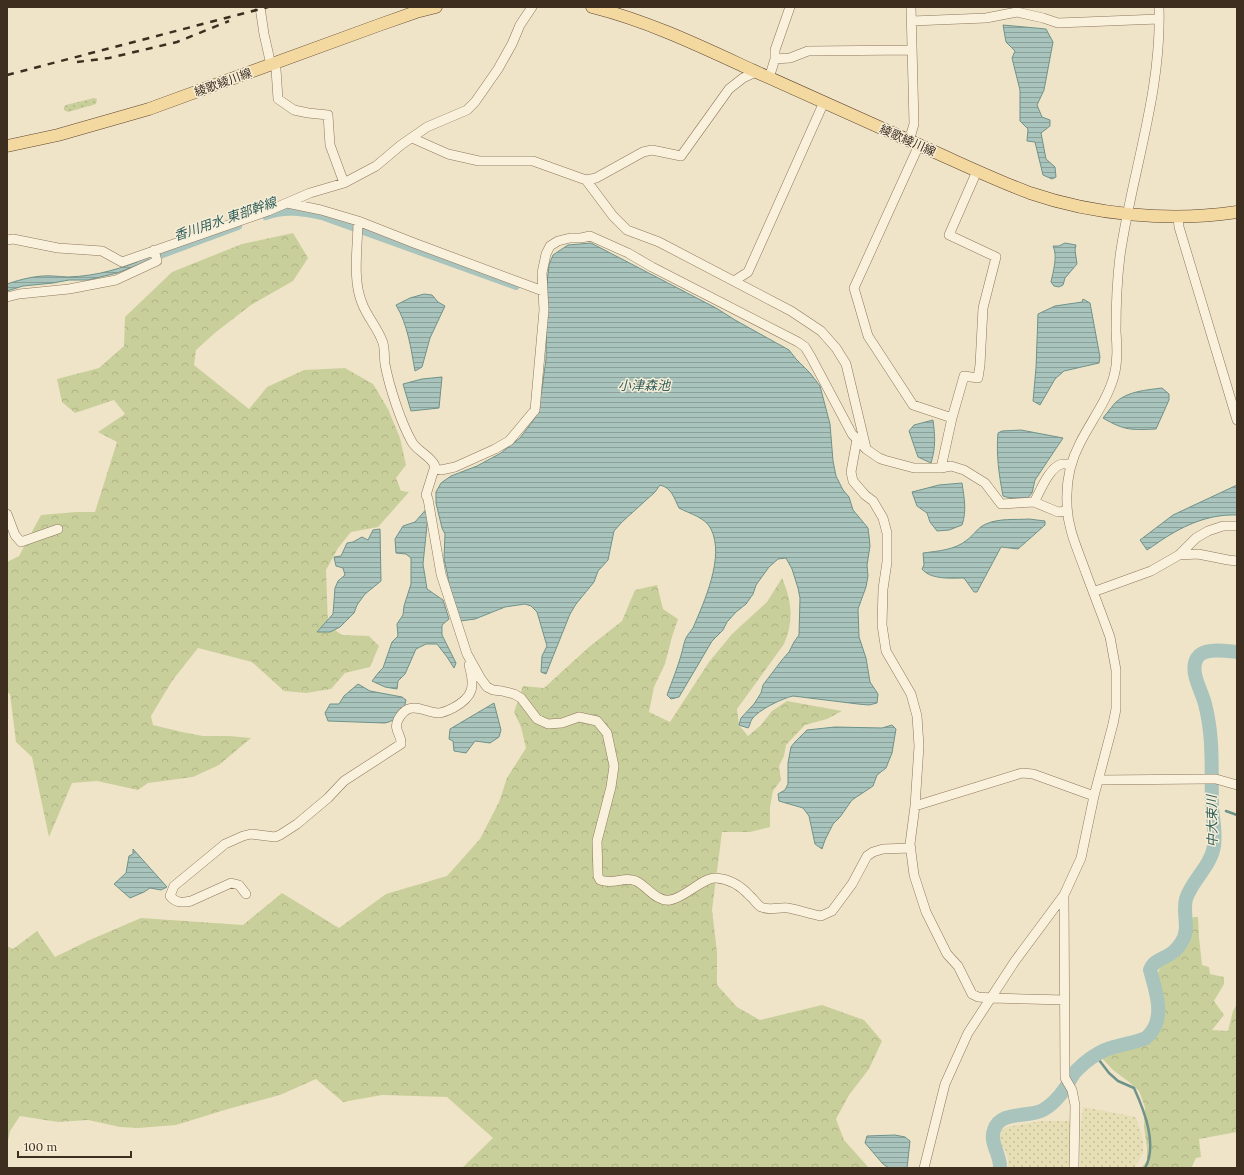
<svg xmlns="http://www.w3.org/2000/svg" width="1244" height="1175" viewBox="0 0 1244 1175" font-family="Lora,'Noto Sans JP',serif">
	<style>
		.farmland { fill: url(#farmland-dots) }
		.grass { fill: url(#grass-dots) }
		.forest { fill: url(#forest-crowns) }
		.water { fill: url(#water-rules); stroke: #6f938a }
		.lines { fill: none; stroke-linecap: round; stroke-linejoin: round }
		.stream { stroke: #6f938a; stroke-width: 2.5 }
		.canal { stroke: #a9c4bc; stroke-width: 8 }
		.river { stroke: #a9c4bc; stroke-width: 14 }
		.minor-casing { stroke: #8d765c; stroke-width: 10 }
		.major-casing { stroke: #5b4430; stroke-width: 13 }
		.minor { stroke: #faf1dc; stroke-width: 9 }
		.major { stroke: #f3d9a0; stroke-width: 12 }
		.rail { stroke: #3d2e20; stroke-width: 2.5; stroke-dasharray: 7 7; stroke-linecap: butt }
		.labels { text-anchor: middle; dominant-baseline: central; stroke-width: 3; stroke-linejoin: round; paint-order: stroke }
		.street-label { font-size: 12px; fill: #3d2e20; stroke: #f7eed8 }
		.water-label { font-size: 13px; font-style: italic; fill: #2f5d5a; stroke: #f7eed8 }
	</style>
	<defs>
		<pattern id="farmland-dots" width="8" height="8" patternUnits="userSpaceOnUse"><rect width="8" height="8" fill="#e6deb5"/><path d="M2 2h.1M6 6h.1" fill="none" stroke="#c6bf9b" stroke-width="1.8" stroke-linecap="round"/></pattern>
		<pattern id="grass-dots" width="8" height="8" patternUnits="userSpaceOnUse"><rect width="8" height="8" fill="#c9cf9b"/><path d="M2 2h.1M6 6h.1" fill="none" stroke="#aeb285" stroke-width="1.8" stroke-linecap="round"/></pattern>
		<pattern id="forest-crowns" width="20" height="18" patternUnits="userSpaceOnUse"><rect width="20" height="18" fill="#c9cf9b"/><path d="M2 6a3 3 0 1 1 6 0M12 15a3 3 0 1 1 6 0" fill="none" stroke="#aeb285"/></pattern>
		<pattern id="water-rules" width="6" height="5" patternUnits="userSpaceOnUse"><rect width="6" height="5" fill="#a9c4bc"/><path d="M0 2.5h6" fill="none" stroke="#8ba098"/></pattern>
	</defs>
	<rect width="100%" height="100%" fill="#f0e4c8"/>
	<path class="farmland" d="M1083 1107 1136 1117 1143 1140V1153L1134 1168H1080L1081 1127Z
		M1040 1121H1071V1168H1008V1160L1006 1152 999 1142V1136L1001 1131 1006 1127Z"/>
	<path class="grass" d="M94 98 97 99 96 104 68 112 64 110V107L66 105Z"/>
	<path class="forest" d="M293 233 308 258 293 281 251 305 216 332 196 350 194 365 249 409 267 387 304 370 345 368 373 384 388 409 400 438 406 465 396 478 401 491 409 492 378 527 351 532 338 548 326 570 328 625 342 635 369 636 379 646 370 667 345 673 331 689 306 693 284 691 252 662 198 648 172 681 151 716 153 725 182 732 203 736H229L251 738 219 765 193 777 148 783 138 790 97 781 72 783 49 837 32 757 16 742 10 694 7 692V562L19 556 41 515 76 512H95L117 442 98 432 125 414 114 400 75 413 62 402 57 379 99 368 124 346 125 317 172 272 242 244Z
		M782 578C792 601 794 621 784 644L737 709 739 725 748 736 761 725 772 711 787 701 842 711 827 719 805 725 786 745 784 756 779 766 781 780 773 791 770 807V827L750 832H722L712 910 717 952V985L737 1007 760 1020 822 1005 864 1020 882 1041 869 1069 849 1095 836 1119 844 1140 869 1168H462L493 1138 447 1097 382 1095 343 1102 316 1079 280 1095 228 1109 176 1125 138 1128 120 1127 88 1120 58 1122 20 1116 10 1131 7 1146V946L13 949 37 931 55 957 92 939 141 918 243 925 282 893 339 928 386 894 447 876 480 839 499 802 507 778 526 748 521 727 514 712 523 686 544 688 589 647 622 621 635 590 657 585 663 609 678 619 672 637 665 664 654 687 649 712 670 722 709 662 732 634 767 602Z
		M1193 917H1198L1199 937 1202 965 1209 967 1210 974 1224 977V984L1214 1001 1224 1015 1212 1030 1228 1031 1233 1011 1237 1004V1132L1199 1139 1201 1157 1196 1158 1191 1168H1141L1147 1161V1148L1144 1127 1145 1107 1139 1091 1129 1082 1113 1070 1100 1056 1146 1041 1154 1036 1159 1026 1162 1005 1156 978 1160 967 1178 950 1188 934Z"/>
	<path class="water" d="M1003 25 1046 29 1053 42 1044 90 1037 105 1042 117 1050 120V126L1041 133 1046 159 1055 167 1056 177 1052 179 1043 175 1035 142 1027 141 1028 129 1020 121V90L1012 58 1015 51 1006 42Z
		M591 243 716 308 735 320 789 350 796 359 810 373 820 386 830 424 833 461 836 476 843 490 849 497 853 510 868 528 869 536 870 546 867 565 868 576 866 587 858 609 859 637 866 658 870 682 878 694 877 703 869 705 858 704 793 696C783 698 758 710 752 719 750 722 750 726 748 728L739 725 741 718 754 704 761 693 763 685 782 660 789 652 794 642 799 635 800 598 798 588 792 569 786 558 778 559 769 567 756 585 753 594 746 604 736 612 727 622 723 630 712 641 679 697 671 699 667 695C672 681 678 667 682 652 683 648 684 642 686 638 688 634 691 631 693 628 704 602 725 557 711 529 705 517 690 514 679 508 674 498 672 488 660 485L655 492 622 522 614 531 608 560 598 571 594 582 576 604 570 614 546 674 541 672 542 656 547 646 537 612 531 606 525 604 505 607 475 619 460 621 448 591V577L444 559 445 534 442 528 436 503V492L441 483 451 476 477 466 501 453 520 438 535 418 542 389 546 359 547 283 549 265 553 255 568 245Z
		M1065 243 1076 245 1075 250 1077 264 1065 278 1063 285 1059 287 1054 286 1051 282C1053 272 1058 256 1053 246H1059Z
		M150 257 151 260 117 273 88 280H69L53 283 23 286 7 291V284C22 279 37 275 53 276 58 276 63 277 68 277 99 276 122 268 150 257Z
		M424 294 432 295 438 302 445 306 430 338 422 367 415 371C411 349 408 325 396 305L410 298Z
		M1083 299 1090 303 1100 357 1099 363 1064 371 1055 379 1040 405 1033 401 1036 368 1038 314 1055 306 1082 302Z
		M442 377 439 408 411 411 403 384 422 379Z
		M1162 388 1169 394V400L1156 429C1132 430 1125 431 1103 418 1107 413 1111 408 1115 403 1127 391 1147 390 1162 388Z
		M933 420C935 436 936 447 931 463L918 457 909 431 914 425Z
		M1021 430 1063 438 1035 480 1032 493 1026 500H1016L1003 496C999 475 996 454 998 433L1002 431Z
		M962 483C964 497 967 511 962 525L949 530 937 531 930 522 927 513 917 506 912 492 939 485Z
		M1237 485V515C1212 514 1189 523 1168 536 1161 540 1155 545 1147 550L1140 540 1173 515Z
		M429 506 423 564 427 589 443 600 449 619 442 625V635L456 663 454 668 447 657 437 644H426L416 649 405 674 398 681 397 689 385 687 372 681 379 672 383 668 392 642 398 636 397 624 403 615 404 606 411 584V558L406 554 396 553 395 539 403 526 415 522Z
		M1029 519 1045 521V525L1018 549 1001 547 977 592H974L964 578C951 578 931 580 922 569L924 565 923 553C938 551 955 550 967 540 974 535 978 527 986 524 999 518 1016 520 1029 519Z
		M380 529 381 581 365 594 357 605 354 613 340 627 330 632H317L333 614 335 588 338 581 345 575 343 568 336 566 334 557 341 556 347 543 353 542 362 537 368 540 373 530Z
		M358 684 370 691 402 697 406 700C404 712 396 721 385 723L328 721 325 713 330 704H339L344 696Z
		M494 703 501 730 499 737 490 743 475 741 466 753 454 751 453 741 449 739 450 729Z
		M892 725 896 729 892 753 886 768 877 775 873 786 852 800 840 817 833 824 825 840 822 849 815 844 809 816 803 808 779 801 778 794 785 790 788 784V763L791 747 795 742 807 730 835 727 882 728Z
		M133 849 167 887 161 890 150 888 144 892 130 898 114 884 126 873 129 856 133 854Z
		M895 1135 905 1137 910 1141 907 1168H889L883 1164 865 1143 867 1136Z"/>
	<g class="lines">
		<path class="stream" d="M1212 807 1215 808
			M1226 811 1237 815
			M1096 1056 1109 1073 1118 1081 1134 1088C1144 1110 1158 1145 1145 1168"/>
		<path class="canal" d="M266 216C285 209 303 212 322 216L516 286
			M141 262 238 226"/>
		<path class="river" d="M1000 1168C1001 1155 989 1143 994 1130 1000 1110 1029 1118 1043 1110 1052 1105 1060 1096 1066 1087 1070 1081 1072 1074 1078 1069 1085 1062 1096 1054 1105 1050 1118 1045 1134 1043 1146 1038 1167 1020 1156 992 1150 970 1154 959 1165 959 1173 952 1176 950 1179 946 1181 943 1191 929 1182 914 1186 899 1192 880 1211 866 1214 846 1216 834 1213 819 1212 807 1211 772 1214 738 1205 704 1202 691 1189 672 1197 658 1203 647 1227 651 1237 652"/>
		<defs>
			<path id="minor" d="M260 7 264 34 271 65
				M912 21 986 18 1017 12 1043 18 1058 23 1159 19
				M775 59 790 58 808 51 912 50
				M274 63 276 69 278 99 294 110 308 113 328 115 330 145 344 183
				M769 78 775 59V50L790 7
				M412 138 448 154 479 161H533L586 180 613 216 627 230 659 242 791 311 821 331 836 348 846 364 866 448
				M909 141 914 124 911 7
				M919 145 854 288 868 336 913 405 952 418
				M586 180 596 178 643 152 652 150 681 156 729 89 743 78 756 72
				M287 203 321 210 358 221 414 243 543 291
				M1178 217 1179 227 1237 420
				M358 221C358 246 352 279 362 303 367 317 378 328 383 343 385 350 384 357 385 364 389 386 401 423 412 442 417 451 432 457 435 466L426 495 428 499 441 574 467 654 481 679 487 687 493 690 502 691 514 694 521 698 537 719 548 724 562 723 579 717 597 721 607 733 614 766 611 787 597 841 598 876 600 880C614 885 624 876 636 881 647 886 656 902 670 900 685 898 703 877 716 878 730 879 741 886 750 896 754 899 757 905 761 907 770 911 779 907 788 908 799 910 810 914 821 916L832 911 852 884 867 856 873 852 883 849 911 848
				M7 240 13 239 58 248 102 251 122 262 268 211 310 193 344 183 376 166 401 145 427 127 467 110 475 102 498 69 512 44 520 25 532 7
				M734 281 748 272 824 102
				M7 297 19 294 69 289 116 280 157 261 154 250
				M857 439 851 472 853 481 865 495 873 501 883 518 887 533V562L883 589 882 625 886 651 911 694 917 716 919 746 915 806 910 844 914 875 926 912 947 954 958 966 972 994 978 997 991 998 1065 1000
				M941 468 952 418 964 376 978 378 980 365 983 308 996 257 949 235 977 171
				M435 469 441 470 455 467 495 449 509 441 535 410 544 310 542 273 546 254 550 246 558 241 570 238H581L590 236 628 253 652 267 798 342 805 347 811 357 852 434 866 449 879 458 884 460 914 468H941L951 466 964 470 985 483 1001 504 1034 502C1040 492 1049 467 1062 464 1065 464 1068 464 1071 464
				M1034 502 1058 512 1067 511
				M7 514 15 535 21 542 58 529
				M1179 555 1198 554 1228 560 1237 561
				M1093 592 1151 571 1179 555 1196 538 1208 531 1223 526H1237
				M1099 780 1209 779H1216L1237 785
				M915 806 1022 773 1033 774 1094 796
				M246 894 239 885 231 883 191 901C182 903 176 903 170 896L174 886 225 844 243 836 251 834 275 837 280 835 297 824 328 798 344 781 401 744C402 735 393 730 398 720 400 716 404 711 408 709 417 705 429 713 438 713 443 713 449 710 453 708 474 697 475 686 469 665
				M1064 895 1065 1078 1072 1090 1075 1105 1074 1168
				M924 1168 945 1084 968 1033 1015 961 1064 895 1081 858 1094 796 1113 724 1116 709V670L1110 637C1102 615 1094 594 1086 573 1078 550 1067 528 1067 503 1066 483 1070 462 1080 443 1091 421 1107 401 1114 376 1118 361 1117 346 1116 331 1116 306 1117 280 1120 256 1132 172 1162 92 1159 7"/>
			<path id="major" d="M592 7C648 21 700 46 752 70 811 97 870 123 928 149 962 164 995 180 1030 193 1094 215 1170 222 1237 212
				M7 146 58 135 149 109 379 25 416 12 436 7"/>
		</defs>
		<use href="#minor" class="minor-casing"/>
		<use href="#major" class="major-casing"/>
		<use href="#minor" class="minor"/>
		<use href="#major" class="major"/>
		<path class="rail" d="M77 62 109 58 177 42 229 21
			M7 75 268 7"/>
	</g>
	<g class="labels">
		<g class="street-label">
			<text transform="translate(223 82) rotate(-20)">綾歌綾川線</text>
			<text transform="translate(908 140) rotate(24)">綾歌綾川線</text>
		</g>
		<g class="water-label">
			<text transform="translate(225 219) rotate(-19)">香川用水 東部幹線</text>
			<text x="644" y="385">小津森池</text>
			<text transform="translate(1212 821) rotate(-91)">中大束川</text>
		</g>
	</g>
	<rect width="1244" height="1175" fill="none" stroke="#3d2e20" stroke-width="16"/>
	<path d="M18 1151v6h113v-6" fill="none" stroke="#3d2e20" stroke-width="2"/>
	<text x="24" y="1151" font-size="12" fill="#3d2e20" stroke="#f7eed8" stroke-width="3" paint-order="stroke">100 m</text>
</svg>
